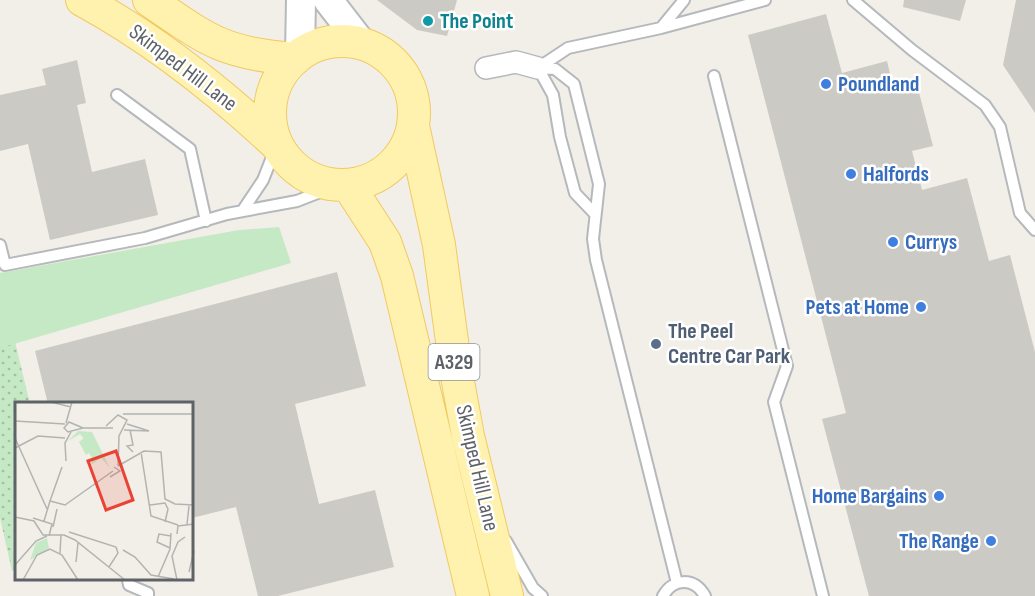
<svg xmlns="http://www.w3.org/2000/svg" width="1035" height="596" viewBox="0 0 1035 596" font-family="'Sofia Sans Condensed',sans-serif">
	<style>
		.grass { fill: url(#grass-dots) }
		.park { fill: #c5e8c5 }
		.building { fill: #cccac5 }
		.lines { fill: none; stroke-linecap: round; stroke-linejoin: round }
		.lane-casing { stroke: #b5b8bc; stroke-width: 14 }
		.street-casing { stroke: #b5b8bc; stroke-width: 24 }
		.secondary-casing { stroke: #b6babf; stroke-width: 32 }
		.primary-casing { stroke: #f2c960; stroke-width: 34 }
		.lane { stroke: #fff; stroke-width: 10 }
		.street { stroke: #fff; stroke-width: 21 }
		.secondary { stroke: #fff; stroke-width: 28 }
		.primary { stroke: #fff2af; stroke-width: 32 }
		.culture-dot { fill: #0f9aa8; stroke: #fff; stroke-width: 2 }
		.shop-dot { fill: #3f7fe0; stroke: #fff; stroke-width: 2 }
		.service-dot { fill: #5c6f8a; stroke: #fff; stroke-width: 2 }
		.labels { text-anchor: middle; dominant-baseline: central; stroke-width: 5; stroke-linejoin: round; paint-order: stroke }
		.shield { fill: #fff; stroke: #8f9295; stroke-width: 1.5 }
		.shield-label { font-size: 21px; font-weight: bold; fill: #5f6368 }
		.culture-label { font-size: 22px; font-weight: bold; fill: #0d838f; stroke: #fff; text-anchor: start }
		.street-label { font-size: 22px; fill: #5f6368; stroke: #fff }
		.shop-label { font-size: 22px; font-weight: bold; fill: #366cbe; stroke: #fff; text-anchor: start }
		.service-label { font-size: 22px; font-weight: bold; fill: #4e5e75; stroke: #fff; text-anchor: start }
		.inset-road { fill: none; stroke: #b3b3b1; stroke-width: 1.5 }
		.view { fill: #ea4335; fill-opacity: 0.15; stroke: #ea4335; stroke-width: 3 }
		.inset-edge { fill: none; stroke: #5f6368; stroke-width: 3 }
	</style>
	<defs>
		<pattern id="grass-dots" width="8" height="8" patternUnits="userSpaceOnUse" patternTransform="scale(1.5)"><rect width="8" height="8" fill="#c5e8c5"/><path d="M2 2h.1M6 6h.1" fill="none" stroke="#a3c0a4" stroke-width="1.8" stroke-linecap="round"/></pattern>
	</defs>
	<rect width="100%" height="100%" fill="#f1efe8"/>
	<path class="grass" d="M0 328 12 329 30 404H16V570L12 571 0 518Z"/>
	<path class="park" d="M279 227 291 263 0 348V273L239 230Z"/>
	<path class="building" d="M377 0H457L447 36 417 30Z
		M904 0H966L960 21 903 7Z
		M1016 0H1035V113L1003 65Z
		M826 14 842 73 887 61 893 86 916 81 933 146 912 151 922 190 967 178 989 261 1010 255 1035 352V596H869L822 419 846 413 748 35Z
		M77 60 86 103 77 105 92 172 145 159 158 215 50 240 28 144 0 151V95L46 85 42 69Z
		M337 272 366 386 295 404 319 504 375 490 394 567 278 596H258L236 507 192 518V404H48L35 351Z"/>
	<g class="lines">
		<defs>
			<path id="lane" d="M853 0 912 50 985 105 1000 127 1020 213 1035 230
				M661 28 684 0
				M538 68 555 69 574 84 599 184 593 239 596 260 677 583
				M538 68 568 48 661 28 765 0
				M538 68 553 95 560 137 575 193 595 214
				M714 76 787 366 774 402 823 596
				M117 95 190 149 206 221
				M243 210 263 180 276 147
				M0 245 5 265 145 238 227 214 297 201 338 185
				M506 541 533 588 542 596
				M128 580 129 585 148 593V596
				M663 596C673 578 694 577 705 596"/>
			<path id="street" d="M486 68 516 62 538 68"/>
			<path id="secondary" d="M328 0 362 44
				M300 55 301 0"/>
			<path id="primary" d="M82 0C154 39 217 89 277 145
				M149 0C206 39 223 54 295 59
				M270 113a72 72 0 1 1 144 0a72 72 0 1 1-144 0Z
				M413 126 439 245 456 371 468 436 507 596
				M348 185 385 242 397 276 473 596"/>
		</defs>
		<use href="#lane" class="lane-casing"/>
		<use href="#street" class="street-casing"/>
		<use href="#secondary" class="secondary-casing"/>
		<use href="#primary" class="primary-casing"/>
		<use href="#lane" class="lane"/>
		<use href="#street" class="street"/>
		<use href="#secondary" class="secondary"/>
		<use href="#primary" class="primary"/>
	</g>
	<circle class="culture-dot" cx="428" cy="21" r="6"/>
	<g class="shop-dot">
		<circle cx="826" cy="84" r="6"/>
		<circle cx="851" cy="174" r="6"/>
		<circle cx="893" cy="242" r="6"/>
		<circle cx="921" cy="307" r="6"/>
		<circle cx="939" cy="496" r="6"/>
		<circle cx="991" cy="541" r="6"/>
	</g>
	<circle class="service-dot" cx="656" cy="344" r="6"/>
	<g class="labels">
		<rect class="shield" x="428.5" y="344" width="51" height="36" rx="4.5"/>
		<g class="shield-label">
			<text x="454" y="362">A329</text>
		</g>
		<g class="culture-label">
			<text x="440" y="21">The Point</text>
		</g>
		<g class="street-label">
			<text transform="translate(183 68) rotate(37)">Skimped Hill Lane</text>
			<text transform="translate(477 468) rotate(77)">Skimped Hill Lane</text>
		</g>
		<g class="shop-label">
			<text x="838" y="84">Poundland</text>
			<text x="863" y="174">Halfords</text>
			<text x="905" y="242">Currys</text>
			<text x="909" y="307" text-anchor="end">Pets at Home</text>
			<text x="927" y="496" text-anchor="end">Home Bargains</text>
			<text x="979" y="541" text-anchor="end">The Range</text>
		</g>
		<g class="service-label">
			<text x="668" y="331">The Peel<tspan x="668" dy="25">Centre Car Park</tspan></text>
		</g>
	</g>
	<g transform="translate(15 402)">
		<rect width="178" height="178" fill="#f1efe8"/>
		<path d="M69 36 86 56 76 63 78 57 74 51 71 53 64 40ZM32 136 34 147 15 158 21 141Z" fill="#c5e8c5"/>
		<path d="M63 29 77 30 95 66 65 32 53 39Z" fill="#c5e8c5"/>
		<path class="inset-road" d="M36 0 56 5M108 12H179M0 19 50 22M51 21 57 0M91 24 103 13 112 18 104 34 103 64M68 26 54 20 49 26 53 30 68 26H98M109 28 134 29 112 22M115 28 118 43 112 44 118 50M0 36 32 107M0 46 23 34 50 36M126 50 136 114 163 123M51 59 50 41 56 30M103 64 129 49 146 50 150 97 160 102 179 103M95 75 105 69 99 65M35 99 47 65M135 103 150 101 153 107 150 120M0 115 19 119 28 133H49L60 138 110 178M18 116 37 122 34 134M29 119 35 99 50 103 98 69M172 122 174 104M38 125 42 107M54 130 101 145 103 151 94 165M162 132 163 124 179 122M155 146 142 140 144 132 156 134M108 148 120 155 136 173 159 177M45 151 46 133M61 160 63 141M0 163 21 139 32 134M174 170 179 149M143 175 155 147 156 131M8 178 22 153 35 147 47 153 63 178M162 178 157 154 163 140 170 135"/>
		<path class="view" d="M101 49 118 98 91 108 73 59Z"/>
		<rect width="178" height="178" class="inset-edge"/>
	</g>
</svg>
